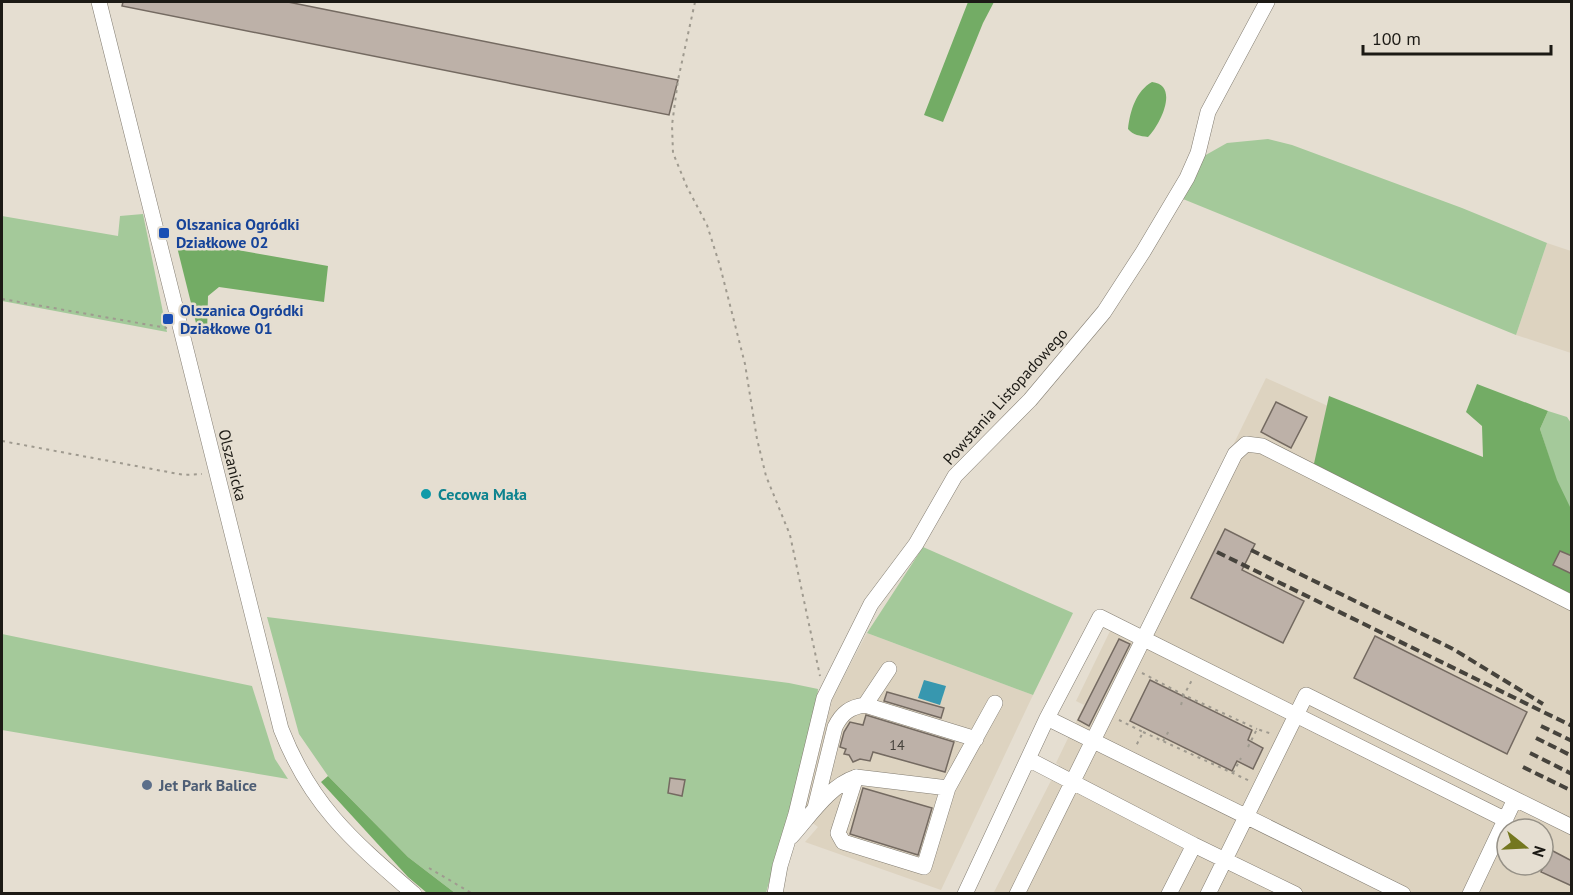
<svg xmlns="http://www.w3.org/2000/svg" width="1573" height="895" viewBox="0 0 1573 895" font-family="'PT Sans',sans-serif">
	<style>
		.built { fill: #ddd3c0; fill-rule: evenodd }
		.green { fill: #a4c99a }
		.forest { fill: #73ac65 }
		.water { fill: #3797af }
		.building { fill: #bdb1a8; stroke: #746a61; stroke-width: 1.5 }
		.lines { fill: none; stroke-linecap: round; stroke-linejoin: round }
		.minor-casing { stroke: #837d72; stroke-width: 16 }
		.path { stroke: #9f9a8f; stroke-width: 2; stroke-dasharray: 3 4.5; stroke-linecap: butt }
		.minor { stroke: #fff; stroke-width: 15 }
		.rail { stroke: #46433c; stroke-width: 4; stroke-dasharray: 9 4.5; stroke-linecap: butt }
		.transit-dot { fill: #1a4fb4; stroke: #e5ded1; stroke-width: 2 }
		.culture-dot { fill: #0f9aa8; stroke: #e5ded1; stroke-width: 2 }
		.service-dot { fill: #5c6f8a; stroke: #e5ded1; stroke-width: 2 }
		.labels { text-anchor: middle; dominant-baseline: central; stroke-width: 5; stroke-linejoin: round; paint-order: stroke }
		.number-label { font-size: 14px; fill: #44403a }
		.transit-label { font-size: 16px; font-weight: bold; fill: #164399; stroke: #e5ded1; text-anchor: start }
		.street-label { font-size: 16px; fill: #1c1a15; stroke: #e5ded1 }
		.culture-label { font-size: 16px; font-weight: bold; fill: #0d838f; stroke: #e5ded1; text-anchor: start }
		.service-label { font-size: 16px; font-weight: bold; fill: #4e5e75; stroke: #e5ded1; text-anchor: start }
	</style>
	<rect width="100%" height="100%" fill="#e5ded1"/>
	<path class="built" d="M1547 243 1571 251V353L1516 335Z
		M1266 378 1571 516V893L993 894 1059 765 1056 763 1084 705 1076 701 1111 629 1137 641ZM1507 829H1543V865H1507Z
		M867 633 1033 695 941 890 805 842 818 827 802 815 833 697Z"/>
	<path class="green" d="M1268 139 1292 145 1462 208 1547 243 1516 335 1183 199 1204 156 1227 143Z
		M143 214 167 332 2 301V216L118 236 120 216Z
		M1548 411 1567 417 1571 423V517L1567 514 1540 429Z
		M923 547 1073 613 1033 695 867 633Z
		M267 617 789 683 818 689 816 714 766 893H455L408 857 328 776 299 734Z
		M2 634 252 686 275 759 288 779 2 730Z"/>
	<path class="forest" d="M968 2H994L983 23 943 122 924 115Z
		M1152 82C1180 85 1160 125 1148 137 1140 136 1133 135 1128 129 1130 111 1136 91 1152 82Z
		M175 239 328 266 324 302 219 287 208 296 207 334 198 331Z
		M1477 384 1548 411 1540 429 1557 480 1571 509V599L1313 468 1329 396 1483 457 1482 426 1466 412Z
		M328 776 408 857 455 893H427L408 877 321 782Z"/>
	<path class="water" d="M924 680 946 686 940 705 918 698Z"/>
	<path class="building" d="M123 2H288L678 80 669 115 122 6Z
		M1276 402 1307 417 1291 448 1261 432Z
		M1225 529 1255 544 1242 570 1304 601 1283 643 1191 598Z
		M1560 551 1572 556V574L1553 565Z
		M1375 636 1527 712 1507 754 1354 678Z
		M1119 639 1130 644 1089 726 1078 720Z
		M1150 680 1252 730 1248 740 1263 748 1253 769 1237 761 1232 771 1130 721Z
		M887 692 944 708 941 718 884 701Z
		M866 715 954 742 945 772 873 752 870 761 860 759 853 762 849 755 844 754 846 749 840 747 844 732 850 722 863 725Z
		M670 778 685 780 682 796 668 793Z
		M863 788 932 808 918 855 850 834Z
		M1551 850 1572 861V886L1541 872Z"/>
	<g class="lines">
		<defs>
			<path id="minor" d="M99 2 281 729C311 806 353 841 414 894
				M865 705 889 669
				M1047 718 1403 894
				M1028 759 1194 845 1295 894
				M856 777 838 833 843 842 924 867 948 788
				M1515 799 1572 827
				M815 808 835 727C842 713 850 707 865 705L976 739
				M791 837C810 816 829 786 856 777L948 788 995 703
				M775 894 780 866 796 814 824 698 871 604 916 544 955 476 1030 400 1104 312 1143 252 1187 178 1198 153 1208 112 1267 2
				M965 894 1047 718 1100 617 1506 820
				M1017 894 1235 454 1246 444 1262 446 1572 603
				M1169 894 1194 845
				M1208 894 1306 695 1515 799 1470 894"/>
		</defs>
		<use href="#minor" class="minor-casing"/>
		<path class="path" d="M695 2 678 80 672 125 673 153 687 187 707 225 720 266 745 364 757 439 766 476 790 535 820 676
			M2 299 167 328
			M2 441 184 475 202 474
			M1142 673 1184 695 1193 678
			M1181 705 1184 695 1257 729
			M1119 720 1143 732 1135 748
			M1143 732 1250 781
			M1163 741 1170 729
			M1248 747 1257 729 1272 734
			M1233 773 1241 758
			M429 868 473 894"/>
		<use href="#minor" class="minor"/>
		<path class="rail" d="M1251 550 1453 649 1543 704
			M1217 552 1572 726
			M1541 726 1572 741
			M1536 738 1572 756
			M1530 753 1572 774
			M1523 767 1572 791"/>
	</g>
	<g class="transit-dot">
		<rect x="158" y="227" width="12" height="12" rx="3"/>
		<rect x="162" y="313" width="12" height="12" rx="3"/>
	</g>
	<circle class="culture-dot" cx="426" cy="494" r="6"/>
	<circle class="service-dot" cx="147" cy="785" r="6"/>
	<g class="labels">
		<g class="number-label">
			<text x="897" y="745">14</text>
		</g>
		<g class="transit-label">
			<text x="176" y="224">Olszanica Ogródki<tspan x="176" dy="18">Działkowe 02</tspan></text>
			<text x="180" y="310">Olszanica Ogródki<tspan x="180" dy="18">Działkowe 01</tspan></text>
		</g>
		<g class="street-label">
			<text transform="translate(1005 396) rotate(-48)">Powstania Listopadowego</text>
			<text transform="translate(233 465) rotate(76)">Olszanicka</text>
		</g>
		<g class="culture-label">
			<text x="438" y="494">Cecowa Mała</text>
		</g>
		<g class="service-label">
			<text x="159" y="785">Jet Park Balice</text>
		</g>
	</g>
	<rect width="1573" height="895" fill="none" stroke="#1c1a15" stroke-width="6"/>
	<g transform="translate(1525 847) rotate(108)"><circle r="28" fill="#e5ded1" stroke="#959086" stroke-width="1.5"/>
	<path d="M0-4.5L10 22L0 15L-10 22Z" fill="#74771f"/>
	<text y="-9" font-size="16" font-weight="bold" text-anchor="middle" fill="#1c1a15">N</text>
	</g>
	<path d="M1363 45v9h188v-9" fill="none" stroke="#1c1a15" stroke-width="3"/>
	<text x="1372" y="45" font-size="18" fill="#1c1a15" stroke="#e5ded1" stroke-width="4.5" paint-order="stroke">100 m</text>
</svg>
